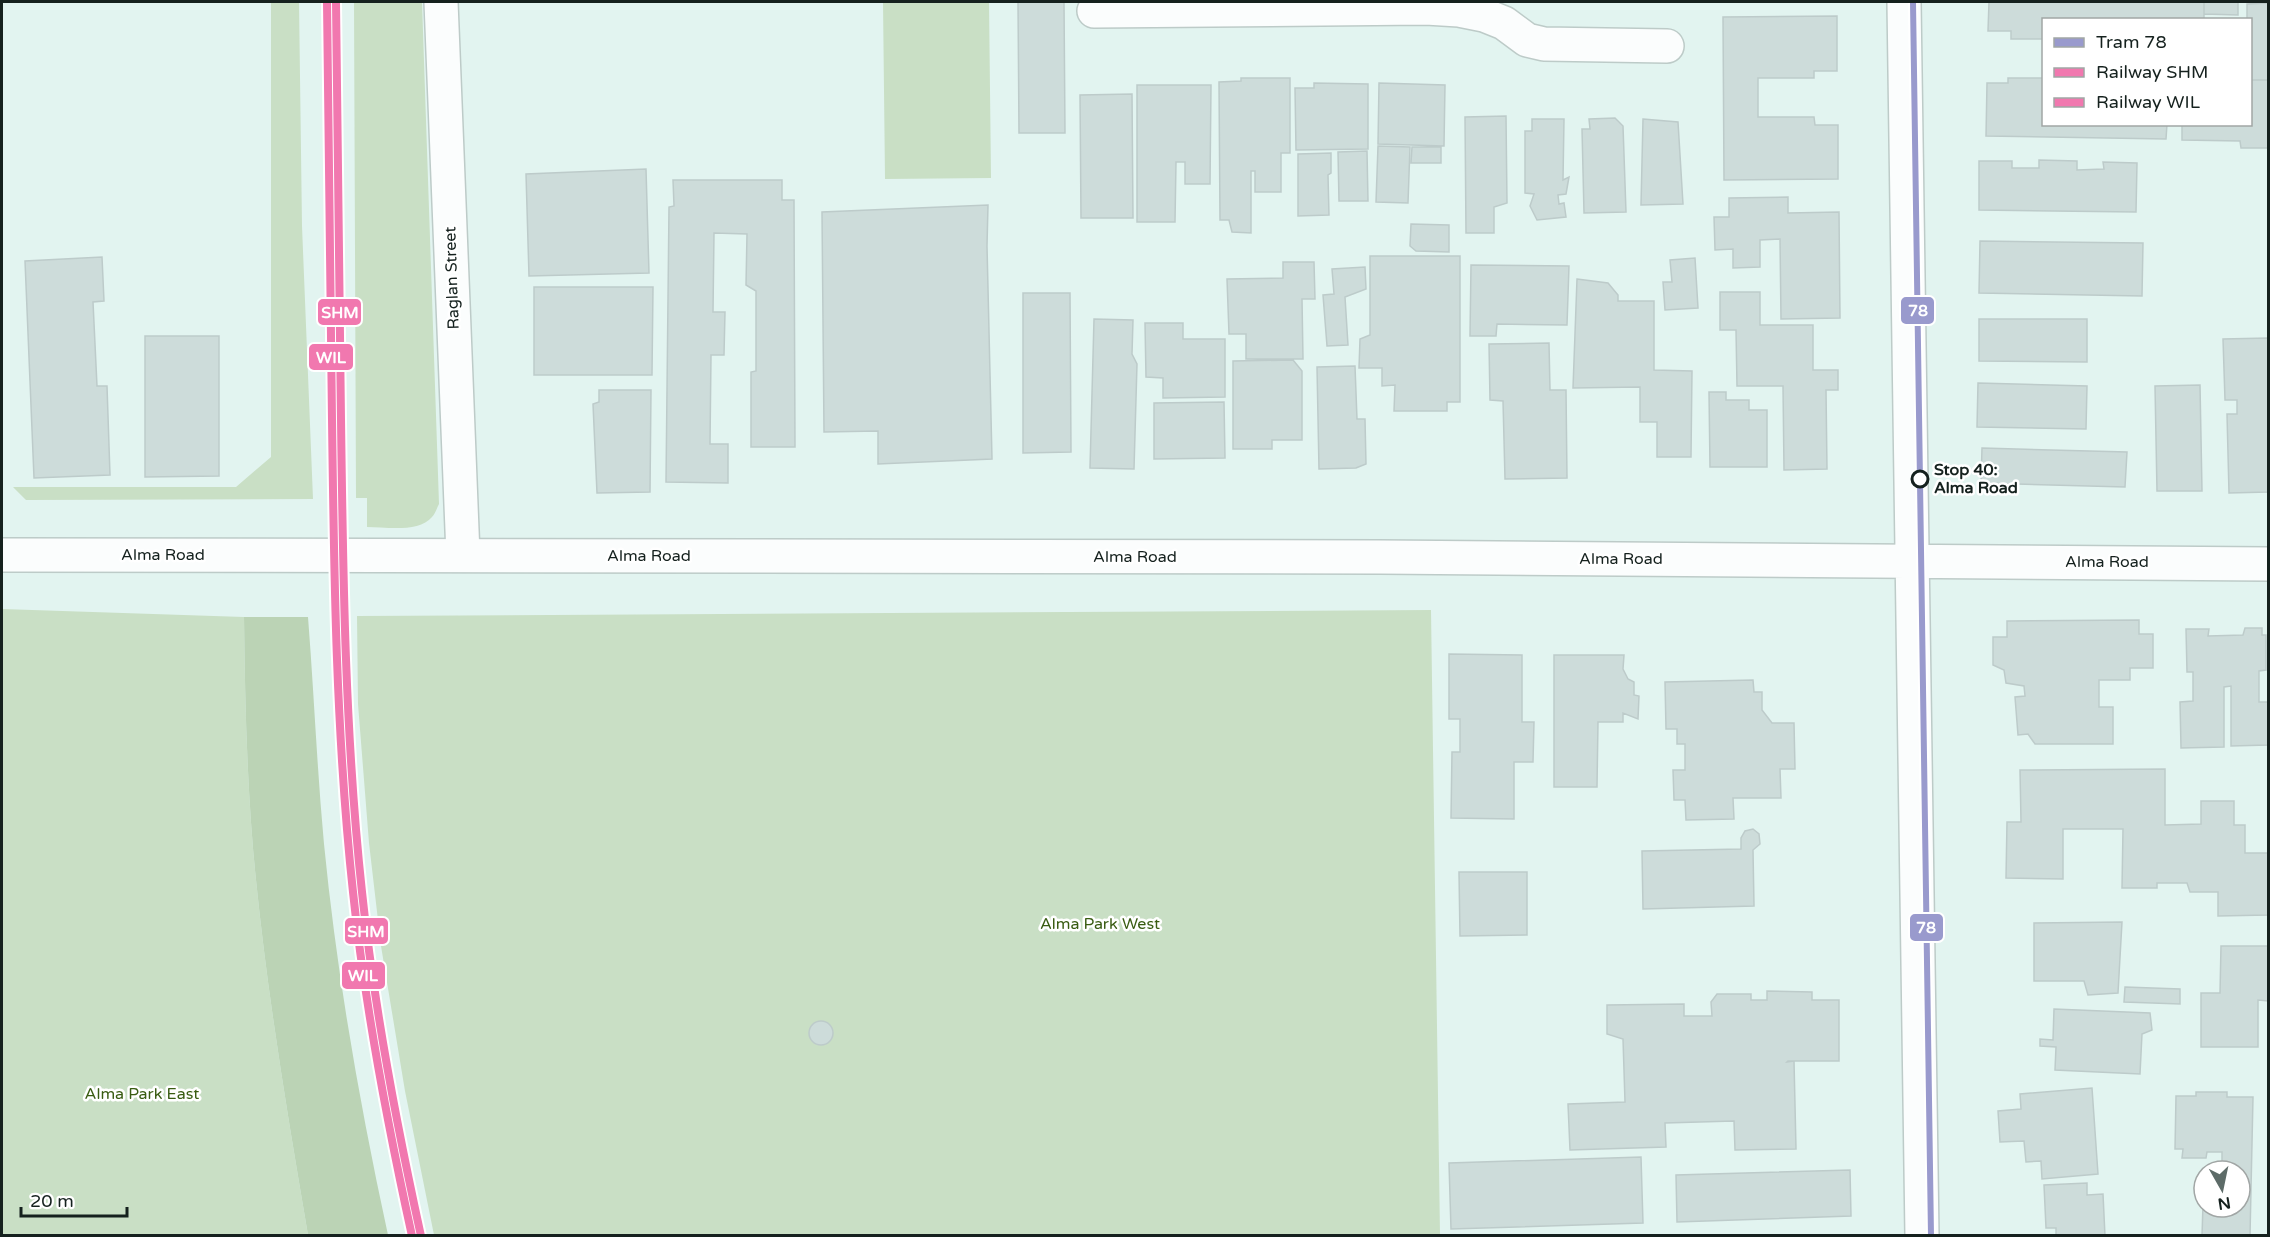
<svg xmlns="http://www.w3.org/2000/svg" width="2270" height="1237" viewBox="0 0 2270 1237" font-family="'Varela Round',sans-serif">
	<style>
		.green { fill: #c9dfc5 }
		.forest { fill: #bbd3b5 }
		.building { fill: #cddcda; stroke: #bdcbca; stroke-width: 1.5 }
		.lines { fill: none; stroke-linecap: round; stroke-linejoin: round }
		.minor-casing { stroke: #bdcbc8; stroke-width: 36 }
		.tertiary-casing { stroke: #bdcbc8; stroke-width: 36 }
		.minor { stroke: #fbfdfd; stroke-width: 33 }
		.tertiary { stroke: #fbfdfd; stroke-width: 33 }
		.rail-1-casing { stroke: #fff; stroke-width: 12 }
		.rail-2-casing { stroke: #fff; stroke-width: 12 }
		.rail-1 { stroke: #f178af; stroke-width: 8 }
		.rail-2 { stroke: #f178af; stroke-width: 8 }
		.tram-1-casing { stroke: #fff; stroke-width: 10 }
		.tram-1 { stroke: #999acd; stroke-width: 6 }
		.stop-dot { fill: #fff; stroke: #15211e; stroke-width: 3 }
		.labels { text-anchor: middle; dominant-baseline: central; stroke-width: 5; stroke-linejoin: round; paint-order: stroke }
		.street-label { font-size: 16px; fill: #15211e; stroke: #fff }
		.stop-label { font-size: 16px; font-weight: bold; fill: #15211e; stroke: #fff; text-anchor: start }
		.park-label { font-size: 16px; fill: #395c12; stroke: #fff }
		.line-badge { stroke: #fff; stroke-width: 2 }
		.badge-label { font-size: 16px; text-anchor: middle; font-weight: bold; fill: #fff }
	</style>
	<rect width="100%" height="100%" fill="#e2f4f0"/>
	<path class="green" d="M271 2H299L302 226 313 499 26 500 13 487H236L271 457Z
		M354 2H422L439 504C437 508 435 514 432 517 419 533 386 527 367 527V498H356Z
		M883 2H989L991 178 885 179Z
		M2 609 244 617C245 704 247 793 256 880 268 999 288 1118 308 1235L2 1236Z
		M1431 610 1440 1235H434L405 1091 381 946 369 843 358 704 357 616Z"/>
	<path class="forest" d="M244 617H308C314 693 317 769 324 844 337 976 360 1106 388 1235H308C288 1118 268 999 256 880 247 793 245 704 244 617Z"/>
	<path class="building" d="M1018 2H1064L1065 133H1019Z
		M1989 2H2204V20H2044V39H2011V31H1988Z
		M2204 2H2238V15L2204 14Z
		M2268 3V80H2250V20H2247V4Z
		M1837 16V71H1814V78H1758V117H1814L1815 125H1838V179L1724 180 1723 17Z
		M1241 78H1290V153H1281V192H1255V171H1251V233L1232 232 1229 220H1220L1219 82 1241 81Z
		M2008 78H2044V124H2167L2166 139 1986 136 1987 83H2008Z
		M2250 80H2268V148H2241L2240 141 2182 140V124H2250Z
		M1314 83 1368 84V149L1296 150 1295 88H1314Z
		M1379 83 1445 85 1444 146 1378 144Z
		M1137 85H1211L1210 184H1185V162H1176L1175 222H1137Z
		M1132 94 1133 218H1081L1080 95Z
		M1506 116 1507 203 1494 207V233H1466L1465 117Z
		M1615 118 1623 126 1626 212 1584 213 1582 129H1590L1589 119Z
		M1532 119H1564L1563 180 1569 177 1566 194 1558 195 1559 204 1564 203 1566 217 1537 220 1530 206 1534 194 1525 193V131H1532Z
		M1643 119 1678 122 1683 204 1641 205Z
		M1378 146 1410 147 1408 203 1376 202Z
		M1412 147H1441V163H1411Z
		M1367 151 1368 201H1339L1338 152Z
		M1331 153V173L1328 175 1329 215 1298 216V154Z
		M2039 160 2077 161V170L2104 169 2103 162 2137 163 2136 212 1979 210V161H2012V168H2039Z
		M646 169 649 273 529 276 526 174Z
		M673 180H782V200H794L795 447H751V372L756 371V291L746 285 747 234 714 233 713 312H725L724 355H711L710 444H728V483L666 482 669 207 674 206Z
		M1788 197V213L1839 212 1840 318 1781 319 1780 239 1760 240V267L1733 268V249L1715 250 1714 217H1729V198Z
		M988 205 987 246 992 459 878 464V431L824 432 822 212Z
		M1411 224 1449 225V252L1416 251 1410 246Z
		M1980 241 2143 243 2142 296 1979 293Z
		M1370 256H1460V402H1447V411H1394L1395 385 1382 386V368H1359L1360 339 1370 335Z
		M102 257 104 301 93 302 97 386H107L110 475 34 478 25 261Z
		M1695 258 1698 308 1665 310 1663 282H1672L1670 260Z
		M1283 262H1314L1315 299H1302L1303 359H1246V334H1229L1227 279 1283 278Z
		M1471 265 1569 266 1567 325 1497 324 1496 336H1470Z
		M1365 267 1366 289 1345 297 1348 345 1327 346 1323 295 1334 294 1332 269Z
		M1577 279 1608 283 1618 295V301H1654V370L1692 371 1691 457H1657V422H1640V387L1573 388Z
		M534 287H653L652 375H534Z
		M1720 292H1760V325H1813V370H1838V390H1826L1827 469 1784 470 1783 386H1737L1736 330H1720Z
		M1023 293H1070L1071 452 1023 453Z
		M1094 319 1133 320 1132 354 1137 364 1134 469 1090 468Z
		M1979 319H2087V362L1979 361Z
		M1145 323H1183V339H1225V397L1163 398V378L1146 377Z
		M145 336H219V476L145 477Z
		M2268 338V492L2229 493 2227 414H2237V400H2225L2223 339Z
		M1549 343 1550 390H1566L1567 478 1505 479 1503 401 1490 400 1489 344Z
		M1293 360 1302 371V440H1272V449H1233V361Z
		M1355 366 1357 419H1365L1366 464 1356 468 1319 469 1317 367Z
		M1978 383 2087 386 2086 429 1977 427Z
		M2200 385 2202 491H2157L2155 386Z
		M599 390H651L650 492 597 493 593 404 599 402Z
		M1709 392H1726V400H1749V410H1767V467H1710Z
		M1224 402 1225 458 1154 459V403Z
		M1982 448 2127 452 2125 487 1981 483Z
		M2139 620V634H2153V668H2130V680H2099V707H2113V744H2035L2028 734 2018 735 2015 697 2025 696 2024 686 2006 683 2004 670 1993 665V637H2007V621Z
		M2245 628H2262V635H2266V670L2259 671V702H2268V745L2231 746V686L2224 687V747L2181 748 2180 702 2193 701V672H2187L2186 629H2209L2208 636 2243 635Z
		M1449 654 1522 655V722H1534L1533 762H1514V819L1451 818 1452 752H1460V719H1449Z
		M1554 655H1624L1623 669 1628 679 1634 682V695L1639 696 1638 719 1623 713V722H1598L1597 787H1554Z
		M1753 680 1754 692H1762V710L1772 723H1794L1795 769H1780L1781 798H1733L1734 819 1686 820 1685 800H1674L1673 770H1685V744H1677V729H1666L1665 682Z
		M2165 769V825L2201 824V801H2234V825H2245V853H2268V915L2218 916V892H2190L2187 883H2157V888H2122L2123 829H2063V879L2006 878 2007 822H2021L2020 770Z
		M1753 829 1759 834 1760 844 1753 850 1754 906 1643 909 1642 851 1741 849V838L1745 831Z
		M1459 872H1527V935L1460 936Z
		M2122 922 2118 993 2088 995 2084 981H2034V923Z
		M2221 946H2268V1001L2258 1000V1047H2201V993H2220Z
		M2125 987 2180 989V1004L2124 1002Z
		M1767 991 1812 992V1000H1839V1061H1788L1787 1062 1794 1061 1796 1149 1735 1150 1734 1121 1665 1123 1666 1147 1570 1150 1568 1104 1625 1102 1623 1039 1607 1034V1005L1684 1004V1016H1712L1711 1002 1717 994H1751V1000H1767Z
		M2054 1009 2150 1013 2152 1030 2142 1034 2140 1074 2055 1070 2056 1047 2040 1046V1039L2053 1040Z
		M809 1033a12 12 0 1 1 24 0a12 12 0 1 1-24 0Z
		M2092 1088 2098 1174 2042 1179 2041 1161 2026 1162 2024 1141 2000 1142 1998 1111 2021 1109 2020 1094Z
		M2196 1092H2227V1097H2253L2250 1236H2202L2204 1173V1207H2240V1171H2209V1165L2222 1166V1152H2207L2206 1158H2182L2183 1149H2175L2176 1096H2196Z
		M1641 1157 1643 1223 1451 1229 1449 1163Z
		M1850 1170 1851 1216 1677 1222 1676 1175Z
		M2087 1183V1195L2103 1194 2105 1236H2056V1228H2046L2044 1185Z"/>
	<g class="lines">
		<defs>
			<path id="minor" d="M441 2 463 555
				M1094 11 1426 8 1459 10 1484 15 1504 23 1527 40 1544 44 1667 46"/>
			<path id="tertiary" d="M1904 2 1922 1236
				M2 555 1380 557 2268 564"/>
		</defs>
		<use href="#minor" class="minor-casing"/>
		<use href="#tertiary" class="tertiary-casing"/>
		<use href="#minor" class="minor"/>
		<use href="#tertiary" class="tertiary"/>
		<defs>
			<path id="rail-1" d="M336 2C338 141 339 280 341 419 343 577 345 735 362 892 374 1008 396 1122 421 1236"/>
			<path id="rail-2" d="M327 2C329 141 330 280 332 419 334 577 336 735 353 892 365 1008 387 1122 412 1236"/>
		</defs>
		<use href="#rail-1" class="rail-1-casing"/>
		<use href="#rail-2" class="rail-2-casing"/>
		<use href="#rail-1" class="rail-1"/>
		<use href="#rail-2" class="rail-2"/>
		<defs>
			<path id="tram-1" d="M1913 2 1931 1236"/>
		</defs>
		<use href="#tram-1" class="tram-1-casing"/>
		<use href="#tram-1" class="tram-1"/>
	</g>
	<circle class="stop-dot" cx="1920" cy="479" r="8"/>
	<g class="labels">
		<g class="street-label">
			<text transform="translate(452 278) rotate(-92)">Raglan Street</text>
			<text x="163" y="555">Alma Road</text>
			<text x="649" y="556">Alma Road</text>
			<text x="1135" y="557">Alma Road</text>
			<text x="1621" y="559">Alma Road</text>
			<text x="2107" y="562">Alma Road</text>
		</g>
		<g class="stop-label">
			<text x="1934" y="470">Stop 40:<tspan x="1934" dy="18">Alma Road</tspan></text>
		</g>
		<g class="park-label">
			<text x="1100" y="924">Alma Park West</text>
			<text x="142" y="1094">Alma Park East</text>
		</g>
	</g>
	<g class="line-badge">
		<rect x="1900" y="296" width="35" height="29" rx="6" fill="#999acd"/>
		<rect x="317" y="298" width="45" height="28" rx="6" fill="#f178af"/>
		<rect x="308" y="343" width="46" height="28" rx="6" fill="#f178af"/>
		<rect x="1909" y="913" width="35" height="29" rx="6" fill="#999acd"/>
		<rect x="344" y="917" width="45" height="28" rx="6" fill="#f178af"/>
		<rect x="341" y="961" width="45" height="29" rx="6" fill="#f178af"/>
	</g>
	<g class="badge-label">
		<text x="1918" y="316">78</text>
		<text x="340" y="318">SHM</text>
		<text x="331" y="363">WIL</text>
		<text x="1926" y="933">78</text>
		<text x="366" y="937">SHM</text>
		<text x="363" y="981">WIL</text>
	</g>
	<rect width="2270" height="1237" fill="none" stroke="#15211e" stroke-width="6"/>
	<rect x="2042" y="18" width="210" height="108" fill="#ffffff" stroke="#a1a6a5" stroke-width="1.5"/>
	<rect x="2054" y="38" width="30" height="9" fill="#999acd" stroke="#a1a6a5" stroke-width="1.5"/>
	<text x="2096" y="48" font-size="18" fill="#15211e">Tram 78</text>
	<rect x="2054" y="68" width="30" height="9" fill="#f178af" stroke="#a1a6a5" stroke-width="1.5"/>
	<text x="2096" y="78" font-size="18" fill="#15211e">Railway SHM</text>
	<rect x="2054" y="98" width="30" height="9" fill="#f178af" stroke="#a1a6a5" stroke-width="1.5"/>
	<text x="2096" y="108" font-size="18" fill="#15211e">Railway WIL</text>
	<g transform="translate(2222 1189) rotate(171)"><circle r="28" fill="#ffffff" stroke="#a1a6a5" stroke-width="1.5"/>
	<path d="M0-4.5L10 22L0 15L-10 22Z" fill="#5d6b68"/>
	<text y="-9" font-size="16" font-weight="bold" text-anchor="middle" fill="#15211e">N</text>
	</g>
	<path d="M21 1207v9h106v-9" fill="none" stroke="#15211e" stroke-width="3"/>
	<text x="30" y="1207" font-size="18" fill="#15211e" stroke="#ffffff" stroke-width="4.5" paint-order="stroke">20 m</text>
</svg>
